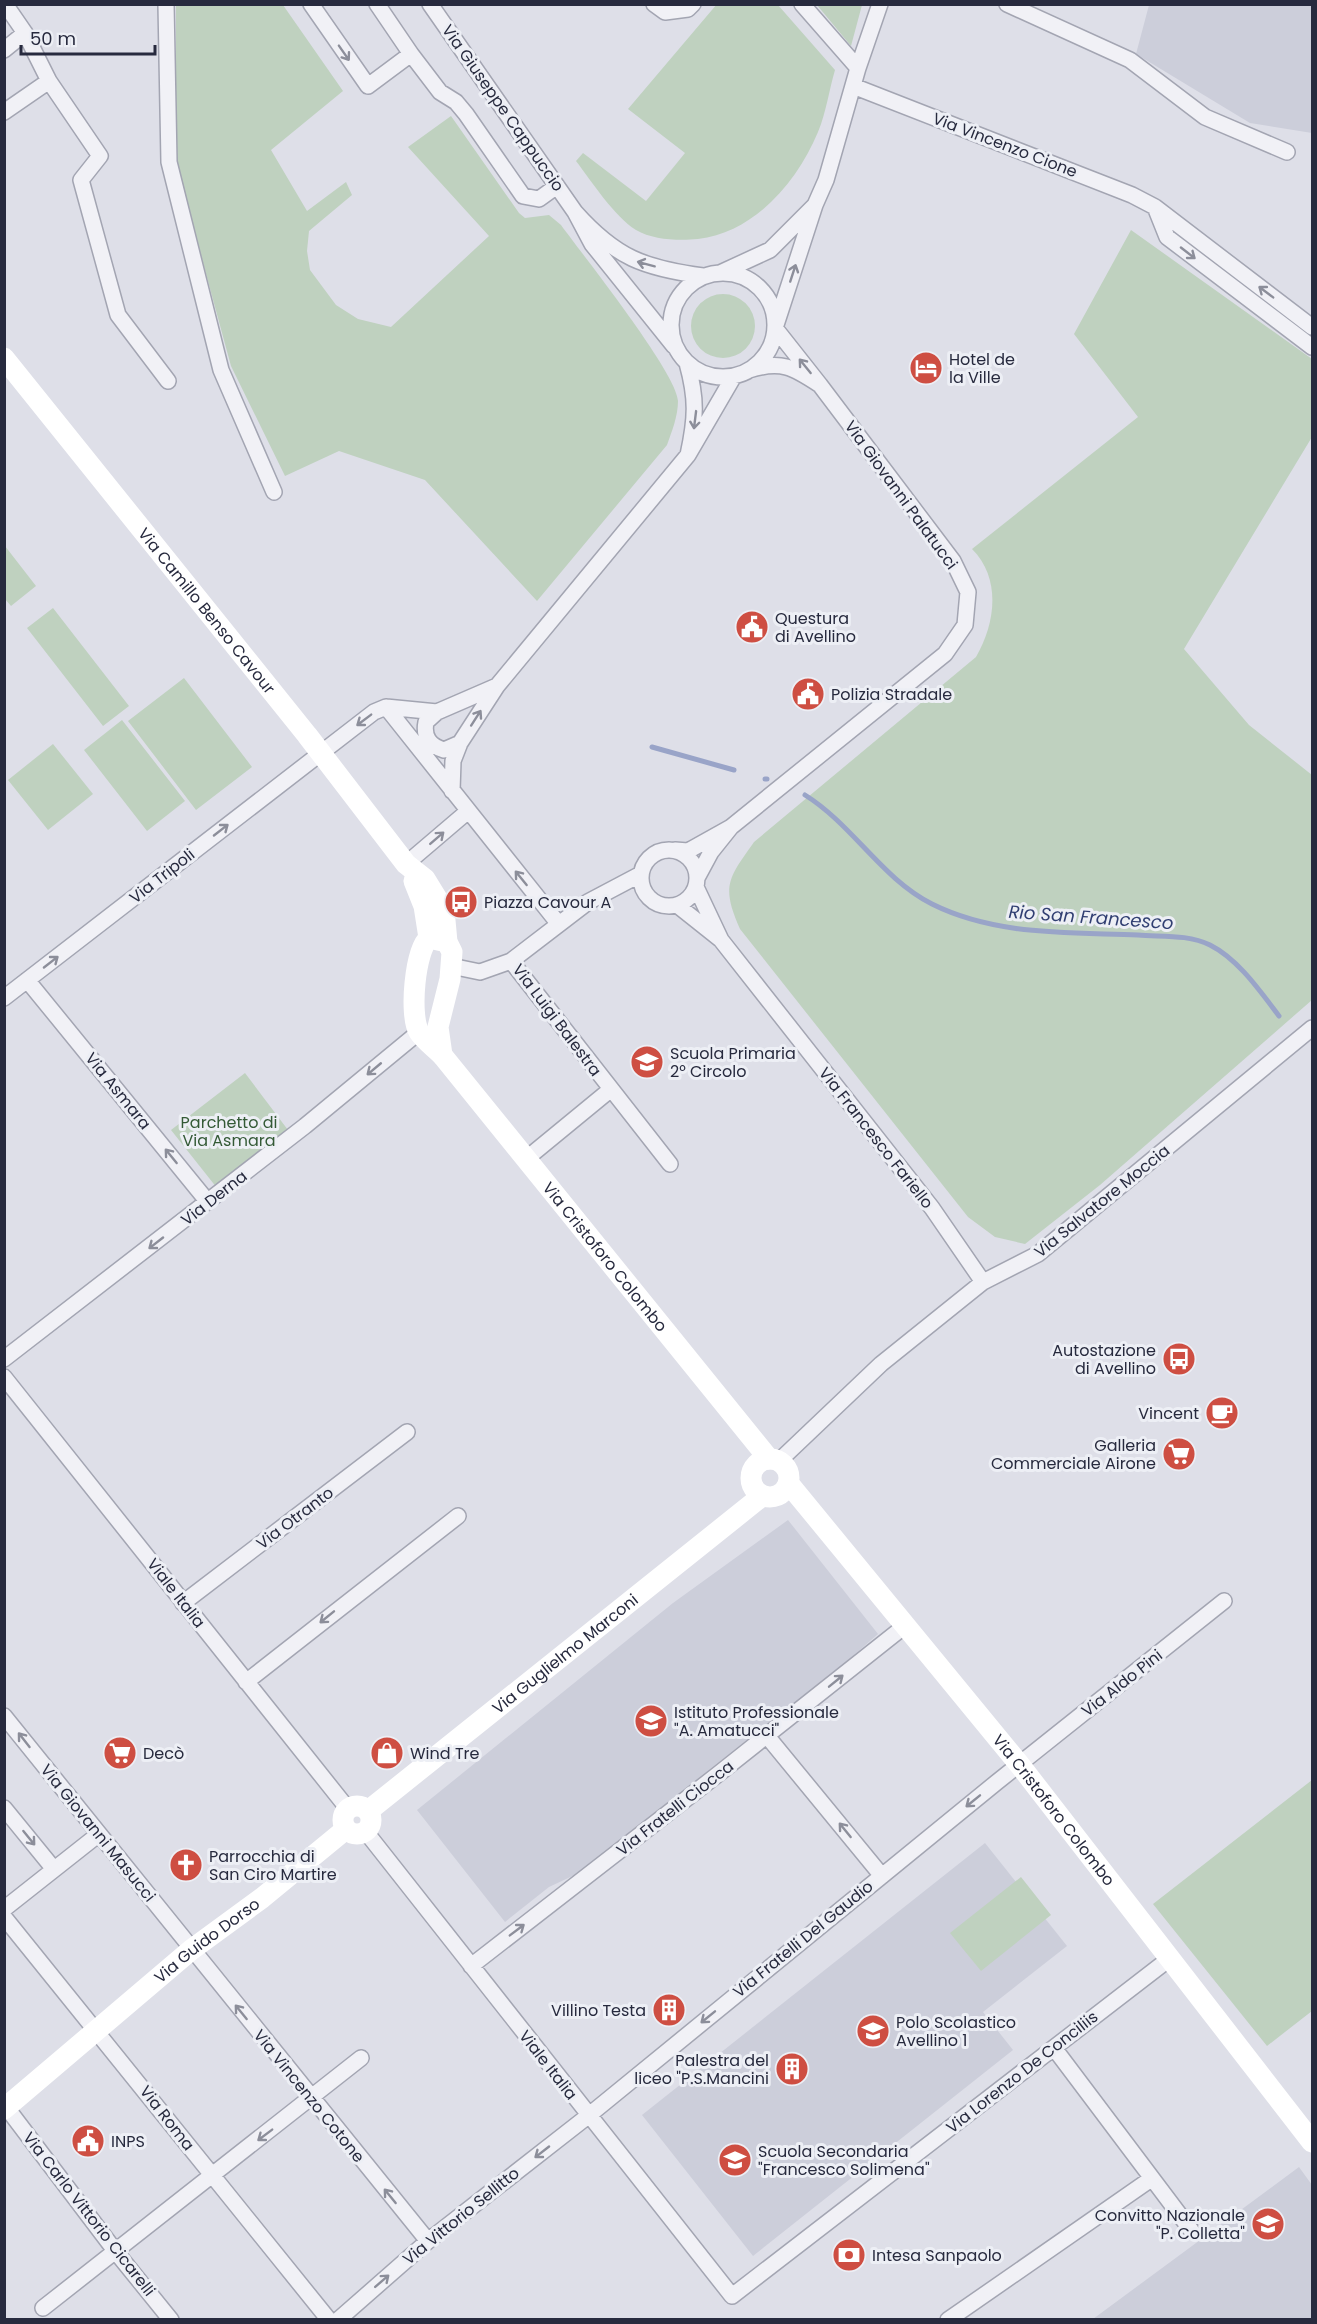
<svg xmlns="http://www.w3.org/2000/svg" width="1317" height="2324" viewBox="0 0 1317 2324" font-family="Poppins,sans-serif">
	<style>
		.built { fill: #ccceda }
		.green { fill: #bfd1bf }
		.lines { fill: none; stroke-linecap: round; stroke-linejoin: round }
		.stream { stroke: #99a4c8; stroke-width: 5 }
		.street-casing { stroke: #a3a5b2; stroke-width: 18 }
		.street { stroke: #f1f1f6; stroke-width: 15 }
		.secondary { stroke: #fff; stroke-width: 21 }
		.oneway { stroke: #8c8e9a }
		.labels { text-anchor: middle; dominant-baseline: central; stroke-width: 6; stroke-linejoin: round; paint-order: stroke }
		.street-label { font-size: 16px; fill: #272a3e; stroke: #edeff5 }
		.poi-label { font-size: 16px; fill: #272a3e; stroke: #edeff5; text-anchor: start }
		.park-label { font-size: 16px; fill: #345a36; stroke: #edeff5 }
		.water-label { font-size: 18px; font-style: italic; fill: #313f72; stroke: #edeff5 }
	</style>
	<rect width="100%" height="100%" fill="#dedfe8"/>
	<path class="built" d="M1149 5H1312V133L1250 123 1136 54Z
		M788 1520 878 1634 798 1704 598 1864 549 1887 505 1922 417 1810 673 1603Z
		M985 1843 1067 1946 983 2012 1013 2050 753 2256 642 2115Z
		M1299 2167 1312 2185V2319H1093Z"/>
	<path class="green" d="M717 4 778 5 835 70C829 90 826 113 818 132 797 182 755 232 698 239 679 241 653 240 636 230 614 216 592 182 576 161L583 153 646 201 685 153 628 109Z
		M176 5H283L343 91 271 150 307 211 346 182 352 195 309 231 307 251 310 270 336 305 358 319 391 327 489 236 408 147 451 116 519 213 525 218 549 215 561 225C582 254 677 373 678 401 678 416 672 431 667 445L537 601 425 480 339 451 285 476 231 366 176 163Z
		M817 5H862L851 46Z
		M1131 230 1312 359V437L1184 649 1249 725 1312 775V1000L1100 1185 1025 1244 995 1237 968 1217 740 929C721 886 728 879 754 842L976 657C995 624 1002 579 972 549L1138 417 1074 334Z
		M691 326a32 32 0 1 1 64 0a32 32 0 1 1-64 0Z
		M5 546 36 586 11 606 5 599Z
		M53 608 129 706 103 726 27 628Z
		M184 678 252 767 196 810 128 721Z
		M122 720 185 801 147 831 84 750Z
		M53 744 93 794 48 830 8 780Z
		M245 1073 288 1130 217 1188 171 1130Z
		M1312 1780V2011L1267 2046 1153 1904Z
		M1021 1877 1051 1915 981 1971 950 1933Z"/>
	<g class="lines">
		<path class="stream" d="M652 747 734 770
			M765 779H767
			M805 795C853 825 882 879 932 904 996 936 1069 932 1138 935 1161 937 1188 934 1210 945 1238 959 1260 991 1279 1016"/>
		<defs>
			<path id="street" d="M5 4 25 33
				M166 4 169 162 221 370 274 492
				M311 4 368 86 411 54 377 4
				M430 4 575 212
				M654 4 665 12 688 9 693 4
				M802 4 858 68
				M1007 4 1130 60 1205 117 1287 152
				M4 50 25 33 49 81 4 112
				M411 54 440 92 456 102 466 114 523 196 539 199 557 186
				M49 81 100 156 81 180 118 315 168 381
				M853 86 1132 195 1155 207 1312 327
				M815 205 826 180 858 68 880 4
				M1155 207 1167 237 1312 347
				M720 273 770 250 815 205 775 328 820 385C793 367 781 360 749 370
				M671 325a52 52 0 1 1 104 0a52 52 0 1 1-104 0Z
				M674 346 592 244 575 212C616 258 644 268 703 276
				M687 363C697 399 696 418 688 455L734 376
				M386 707 558 923
				M437 712 426 722C423 737 430 746 444 750L460 743
				M452 791 453 761 460 743 497 686 688 455
				M731 827 945 654 965 625 968 592 953 561 820 385
				M641 878a28 28 0 1 1 56 0a28 28 0 1 1-56 0Z
				M675 850 688 851 731 827 711 852 697 878
				M406 864 467 812
				M677 905 721 940 696 887
				M721 940 932 1208 983 1282
				M511 961 670 1164
				M451 966 480 972 511 961 588 902 641 874
				M27 980 208 1202
				M4 998 374 712 386 707 437 712 497 686
				M526 1159 610 1090
				M4 1359 305 1126 419 1032
				M4 1377 348 1809
				M779 1461 881 1364 983 1282 1038 1254 1312 1028
				M183 1603 407 1432
				M246 1682 458 1516
				M4 1716 428 2241
				M767 1736 882 1876
				M4 1808 53 1868
				M366 1832 732 2296 1169 1959
				M4 1909 99 1834
				M4 1917 329 2320
				M471 1966 717 1775 906 1625
				M1054 2048 1191 2230
				M4 2104 116 2252 171 2320
				M43 2308 361 2058
				M338 2320 428 2241 588 2116 997 1782 1224 1601
				M948 2320 1151 2179"/>
		</defs>
		<use href="#street" class="street-casing"/>
		<use href="#street" class="street"/>
		<g class="secondary">
			<path id="s1" d="M4 358 307 735 406 864 425 879 444 910 447 942 452 952 450 979 438 1027 442 1055"/>
			<path d="M414 881 424 906 429 938"/>
			<path id="s2" d="M447 942 429 938C415 950 409 1015 419 1032 424 1040 435 1048 442 1055L769 1459"/>
			<circle cx="770" cy="1478" r="19"/>
			<path id="s3" d="M789 1484 1019 1764 1312 2142"/>
			<circle cx="357" cy="1820" r="14"/>
			<path id="s4" d="M368 1811 762 1496"/>
			<path id="s5" d="M4 2109 191 1950 262 1898 346 1829"/>
		</g>
	</g>
	<defs><path id="oneway-shaft" d="M-6 0H5M1.5-3L5.5 0L1.5 3" fill="none" stroke-width="1.6" stroke-linecap="round" stroke-linejoin="round" transform="scale(1.5)"/></defs>
	<g class="oneway">
		<use href="#oneway-shaft" transform="translate(344 53) rotate(55)"/>
		<use href="#oneway-shaft" transform="translate(1188 253) rotate(38)"/>
		<use href="#oneway-shaft" transform="translate(646 264) rotate(-165)"/>
		<use href="#oneway-shaft" transform="translate(793 273) rotate(-72)"/>
		<use href="#oneway-shaft" transform="translate(1266 292) rotate(-143)"/>
		<use href="#oneway-shaft" transform="translate(805 366) rotate(-129)"/>
		<use href="#oneway-shaft" transform="translate(695 420) rotate(97)"/>
		<use href="#oneway-shaft" transform="translate(476 718) rotate(-57)"/>
		<use href="#oneway-shaft" transform="translate(364 720) rotate(143)"/>
		<use href="#oneway-shaft" transform="translate(221 830) rotate(-38)"/>
		<use href="#oneway-shaft" transform="translate(437 838) rotate(-41)"/>
		<use href="#oneway-shaft" transform="translate(521 878) rotate(-129)"/>
		<use href="#oneway-shaft" transform="translate(51 962) rotate(-38)"/>
		<use href="#oneway-shaft" transform="translate(374 1069) rotate(140)"/>
		<use href="#oneway-shaft" transform="translate(171 1156) rotate(-129)"/>
		<use href="#oneway-shaft" transform="translate(156 1243) rotate(142)"/>
		<use href="#oneway-shaft" transform="translate(327 1617) rotate(141)"/>
		<use href="#oneway-shaft" transform="translate(836 1681) rotate(-39)"/>
		<use href="#oneway-shaft" transform="translate(24 1740) rotate(-128)"/>
		<use href="#oneway-shaft" transform="translate(973 1801) rotate(141)"/>
		<use href="#oneway-shaft" transform="translate(845 1830) rotate(-129)"/>
		<use href="#oneway-shaft" transform="translate(29 1838) rotate(51)"/>
		<use href="#oneway-shaft" transform="translate(517 1930) rotate(-37)"/>
		<use href="#oneway-shaft" transform="translate(241 2012) rotate(-129)"/>
		<use href="#oneway-shaft" transform="translate(708 2017) rotate(141)"/>
		<use href="#oneway-shaft" transform="translate(265 2135) rotate(143)"/>
		<use href="#oneway-shaft" transform="translate(542 2152) rotate(142)"/>
		<use href="#oneway-shaft" transform="translate(390 2196) rotate(-129)"/>
		<use href="#oneway-shaft" transform="translate(382 2281) rotate(-41)"/>
	</g>
	<defs>
		<symbol id="hotel-disc" viewBox="-11 -11 22 22"><circle r="9.5" fill="#ce4e42" stroke="#edeff5"/><path d="M-6-4.5h1.5V1H6V5H4.5V3h-9V5H-6ZM-4 0a1.8 1.8 0 1 1 3.6 0ZM.5 0V-2.5h3Q6-2.5 6 0Z" fill="#fff"/></symbol>
		<symbol id="civic-disc" viewBox="-11 -11 22 22"><circle r="9.5" fill="#ce4e42" stroke="#edeff5"/><path d="M-.6-6.5H3V-4.5H.6V-3L4-1V1h2V6H-6V1h2V-1L-.6-3ZM-1.2 2.5V6h2.4V2.5Z" fill="#fff"/></symbol>
		<symbol id="bus-disc" viewBox="-11 -11 22 22"><circle r="9.5" fill="#ce4e42" stroke="#edeff5"/><path d="M-5-6H5V4H4V6H2V4H-2V6H-4V4H-5ZM-3.5-4V0h7V-4ZM-3.5 1.2v1.5H-2V1.2ZM2 1.2v1.5H3.5V1.2Z" fill="#fff"/></symbol>
		<symbol id="school-disc" viewBox="-11 -11 22 22"><circle r="9.5" fill="#ce4e42" stroke="#edeff5"/><path d="M0-5L7-2L0 1L-7-2ZM-4 1L0 2.5L4 1V4Q0 6-4 4Z" fill="#fff"/></symbol>
		<symbol id="cafe-disc" viewBox="-11 -11 22 22"><circle r="9.5" fill="#ce4e42" stroke="#edeff5"/><path d="M-5.5-4.5H6V0H3Q3 3.5 0 3.5H-2.5Q-5.5 3.5-5.5 0ZM3-3.2v2h1.7v-2ZM-6 4.5H4V6H-6Z" fill="#fff"/></symbol>
		<symbol id="supermarket-disc" viewBox="-11 -11 22 22"><circle r="9.5" fill="#ce4e42" stroke="#edeff5"/><path d="M-6-5.5h2.5l.6 2H6L4.5 2H-2.5L-4.4-4H-6ZM-1.5 3.2a1.3 1.3 0 1 0 .1 0ZM3 3.2a1.3 1.3 0 1 0 .1 0Z" fill="#fff"/></symbol>
		<symbol id="shop-disc" viewBox="-11 -11 22 22"><circle r="9.5" fill="#ce4e42" stroke="#edeff5"/><path d="M-5-2.5h2.3a2.7 3.5 0 0 1 5.4 0H5L5.5 6h-11ZM-1.5-2.5h3a1.5 2.3 0 0 0-3 0Z" fill="#fff"/></symbol>
		<symbol id="church-disc" viewBox="-11 -11 22 22"><circle r="9.5" fill="#ce4e42" stroke="#edeff5"/><path d="M-1.2-6h2.4v3.5h3.3v2.4h-3.3V6h-2.4V-.1h-3.3v-2.4h3.3Z" fill="#fff"/></symbol>
		<symbol id="building-disc" viewBox="-11 -11 22 22"><circle r="9.5" fill="#ce4e42" stroke="#edeff5"/><path d="M-4-6H4V6H1V3H-1V6H-4ZM-2.5-4.3h1.7v1.8h-1.7ZM.8-4.3h1.7v1.8H.8ZM-2.5-1h1.7V.8h-1.7ZM.8-1h1.7V.8H.8Z" fill="#fff"/></symbol>
		<symbol id="bank-disc" viewBox="-11 -11 22 22"><circle r="9.5" fill="#ce4e42" stroke="#edeff5"/><path d="M-6-4H6V4H-6ZM0-2.3a2.3 2.3 0 1 0 0 4.6a2.3 2.3 0 1 0 0-4.6Z" fill="#fff"/></symbol>
	</defs>
	<g fill-rule="evenodd">
		<use href="#hotel-disc" x="907" y="349" width="38" height="38"/>
		<use href="#civic-disc" x="733" y="608" width="38" height="38"/>
		<use href="#civic-disc" x="789" y="675" width="38" height="38"/>
		<use href="#bus-disc" x="442" y="883" width="38" height="38"/>
		<use href="#school-disc" x="628" y="1043" width="38" height="38"/>
		<use href="#bus-disc" x="1160" y="1340" width="38" height="38"/>
		<use href="#cafe-disc" x="1203" y="1394" width="38" height="38"/>
		<use href="#supermarket-disc" x="1160" y="1435" width="38" height="38"/>
		<use href="#school-disc" x="632" y="1702" width="38" height="38"/>
		<use href="#supermarket-disc" x="101" y="1734" width="38" height="38"/>
		<use href="#shop-disc" x="368" y="1734" width="38" height="38"/>
		<use href="#church-disc" x="167" y="1846" width="38" height="38"/>
		<use href="#building-disc" x="650" y="1991" width="38" height="38"/>
		<use href="#school-disc" x="854" y="2012" width="38" height="38"/>
		<use href="#building-disc" x="773" y="2050" width="38" height="38"/>
		<use href="#civic-disc" x="69" y="2122" width="38" height="38"/>
		<use href="#school-disc" x="716" y="2141" width="38" height="38"/>
		<use href="#school-disc" x="1249" y="2205" width="38" height="38"/>
		<use href="#bank-disc" x="830" y="2236" width="38" height="38"/>
	</g>
	<g class="labels">
		<g class="street-label">
			<text transform="translate(503 108) rotate(55)">Via Giuseppe Cappuccio</text>
			<text transform="translate(1005 145) rotate(21)">Via Vincenzo Cione</text>
			<text transform="translate(901 495) rotate(54)">Via Giovanni Palatucci</text>
			<text stroke="none"><textPath href="#s1" startOffset="324">Via Camillo Benso Cavour</textPath></text>
			<text transform="translate(162 876) rotate(-38)">Via Tripoli</text>
			<text transform="translate(557 1020) rotate(53)">Via Luigi Balestra</text>
			<text transform="translate(118 1091) rotate(51)">Via Asmara</text>
			<text transform="translate(876 1138) rotate(52)">Via Francesco Fariello</text>
			<text transform="translate(214 1198) rotate(-38)">Via Derna</text>
			<text transform="translate(1102 1201) rotate(-39)">Via Salvatore Moccia</text>
			<text stroke="none"><textPath href="#s2" startOffset="408">Via Cristoforo Colombo</textPath></text>
			<text transform="translate(295 1518) rotate(-37)">Via Otranto</text>
			<text transform="translate(176 1593) rotate(52)">Viale Italia</text>
			<text stroke="none"><textPath href="#s4" startOffset="252">Via Guglielmo Marconi</textPath></text>
			<text transform="translate(1122 1683) rotate(-38)">Via Aldo Pini</text>
			<text transform="translate(675 1808) rotate(-38)">Via Fratelli Ciocca</text>
			<text stroke="none"><textPath href="#s3" startOffset="420">Via Cristoforo Colombo</textPath></text>
			<text transform="translate(98 1833) rotate(51)">Via Giovanni Masucci</text>
			<text transform="translate(803 1939) rotate(-39)">Via Fratelli Del Gaudio</text>
			<text stroke="none"><textPath href="#s5" startOffset="264">Via Guido Dorso</textPath></text>
			<text transform="translate(548 2065) rotate(52)">Viale Italia</text>
			<text transform="translate(1022 2072) rotate(-38)">Via Lorenzo De Conciliis</text>
			<text transform="translate(309 2096) rotate(51)">Via Vincenzo Cotone</text>
			<text transform="translate(167 2118) rotate(52)">Via Roma</text>
			<text transform="translate(89 2214) rotate(52)">Via Carlo Vittorio Cicarelli</text>
			<text transform="translate(461 2216) rotate(-39)">Via Vittorio Sellitto</text>
		</g>
		<g class="poi-label">
			<text x="949" y="359">Hotel de<tspan x="949" dy="18">la Ville</tspan></text>
			<text x="775" y="618">Questura<tspan x="775" dy="18">di Avellino</tspan></text>
			<text x="831" y="694">Polizia Stradale</text>
			<text x="484" y="902">Piazza Cavour A</text>
			<text x="670" y="1053">Scuola Primaria<tspan x="670" dy="18">2° Circolo</tspan></text>
			<text x="1156" y="1350" text-anchor="end">Autostazione<tspan x="1156" dy="18">di Avellino</tspan></text>
			<text x="1199" y="1413" text-anchor="end">Vincent</text>
			<text x="1156" y="1445" text-anchor="end">Galleria<tspan x="1156" dy="18">Commerciale Airone</tspan></text>
			<text x="674" y="1712">Istituto Professionale<tspan x="674" dy="18">"A. Amatucci"</tspan></text>
			<text x="143" y="1753">Decò</text>
			<text x="410" y="1753">Wind Tre</text>
			<text x="209" y="1856">Parrocchia di<tspan x="209" dy="18">San Ciro Martire</tspan></text>
			<text x="646" y="2010" text-anchor="end">Villino Testa</text>
			<text x="896" y="2022">Polo Scolastico<tspan x="896" dy="18">Avellino 1</tspan></text>
			<text x="769" y="2060" text-anchor="end">Palestra del<tspan x="769" dy="18">liceo "P.S.Mancini</tspan></text>
			<text x="111" y="2141">INPS</text>
			<text x="758" y="2151">Scuola Secondaria<tspan x="758" dy="18">"Francesco Solimena"</tspan></text>
			<text x="1245" y="2215" text-anchor="end">Convitto Nazionale<tspan x="1245" dy="18">"P. Colletta"</tspan></text>
			<text x="872" y="2255">Intesa Sanpaolo</text>
		</g>
		<g class="park-label">
			<text x="229" y="1122">Parchetto di<tspan x="229" dy="18">Via Asmara</tspan></text>
		</g>
		<g class="water-label">
			<text transform="translate(1091 917) rotate(4)">Rio San Francesco</text>
		</g>
	</g>
	<rect width="1317" height="2324" fill="none" stroke="#272a3e" stroke-width="12"/>
	<path d="M21 45v9h134v-9" fill="none" stroke="#272a3e" stroke-width="3"/>
	<text x="30" y="45" font-size="18" fill="#272a3e" stroke="#edeff5" stroke-width="4.5" paint-order="stroke">50 m</text>
</svg>
